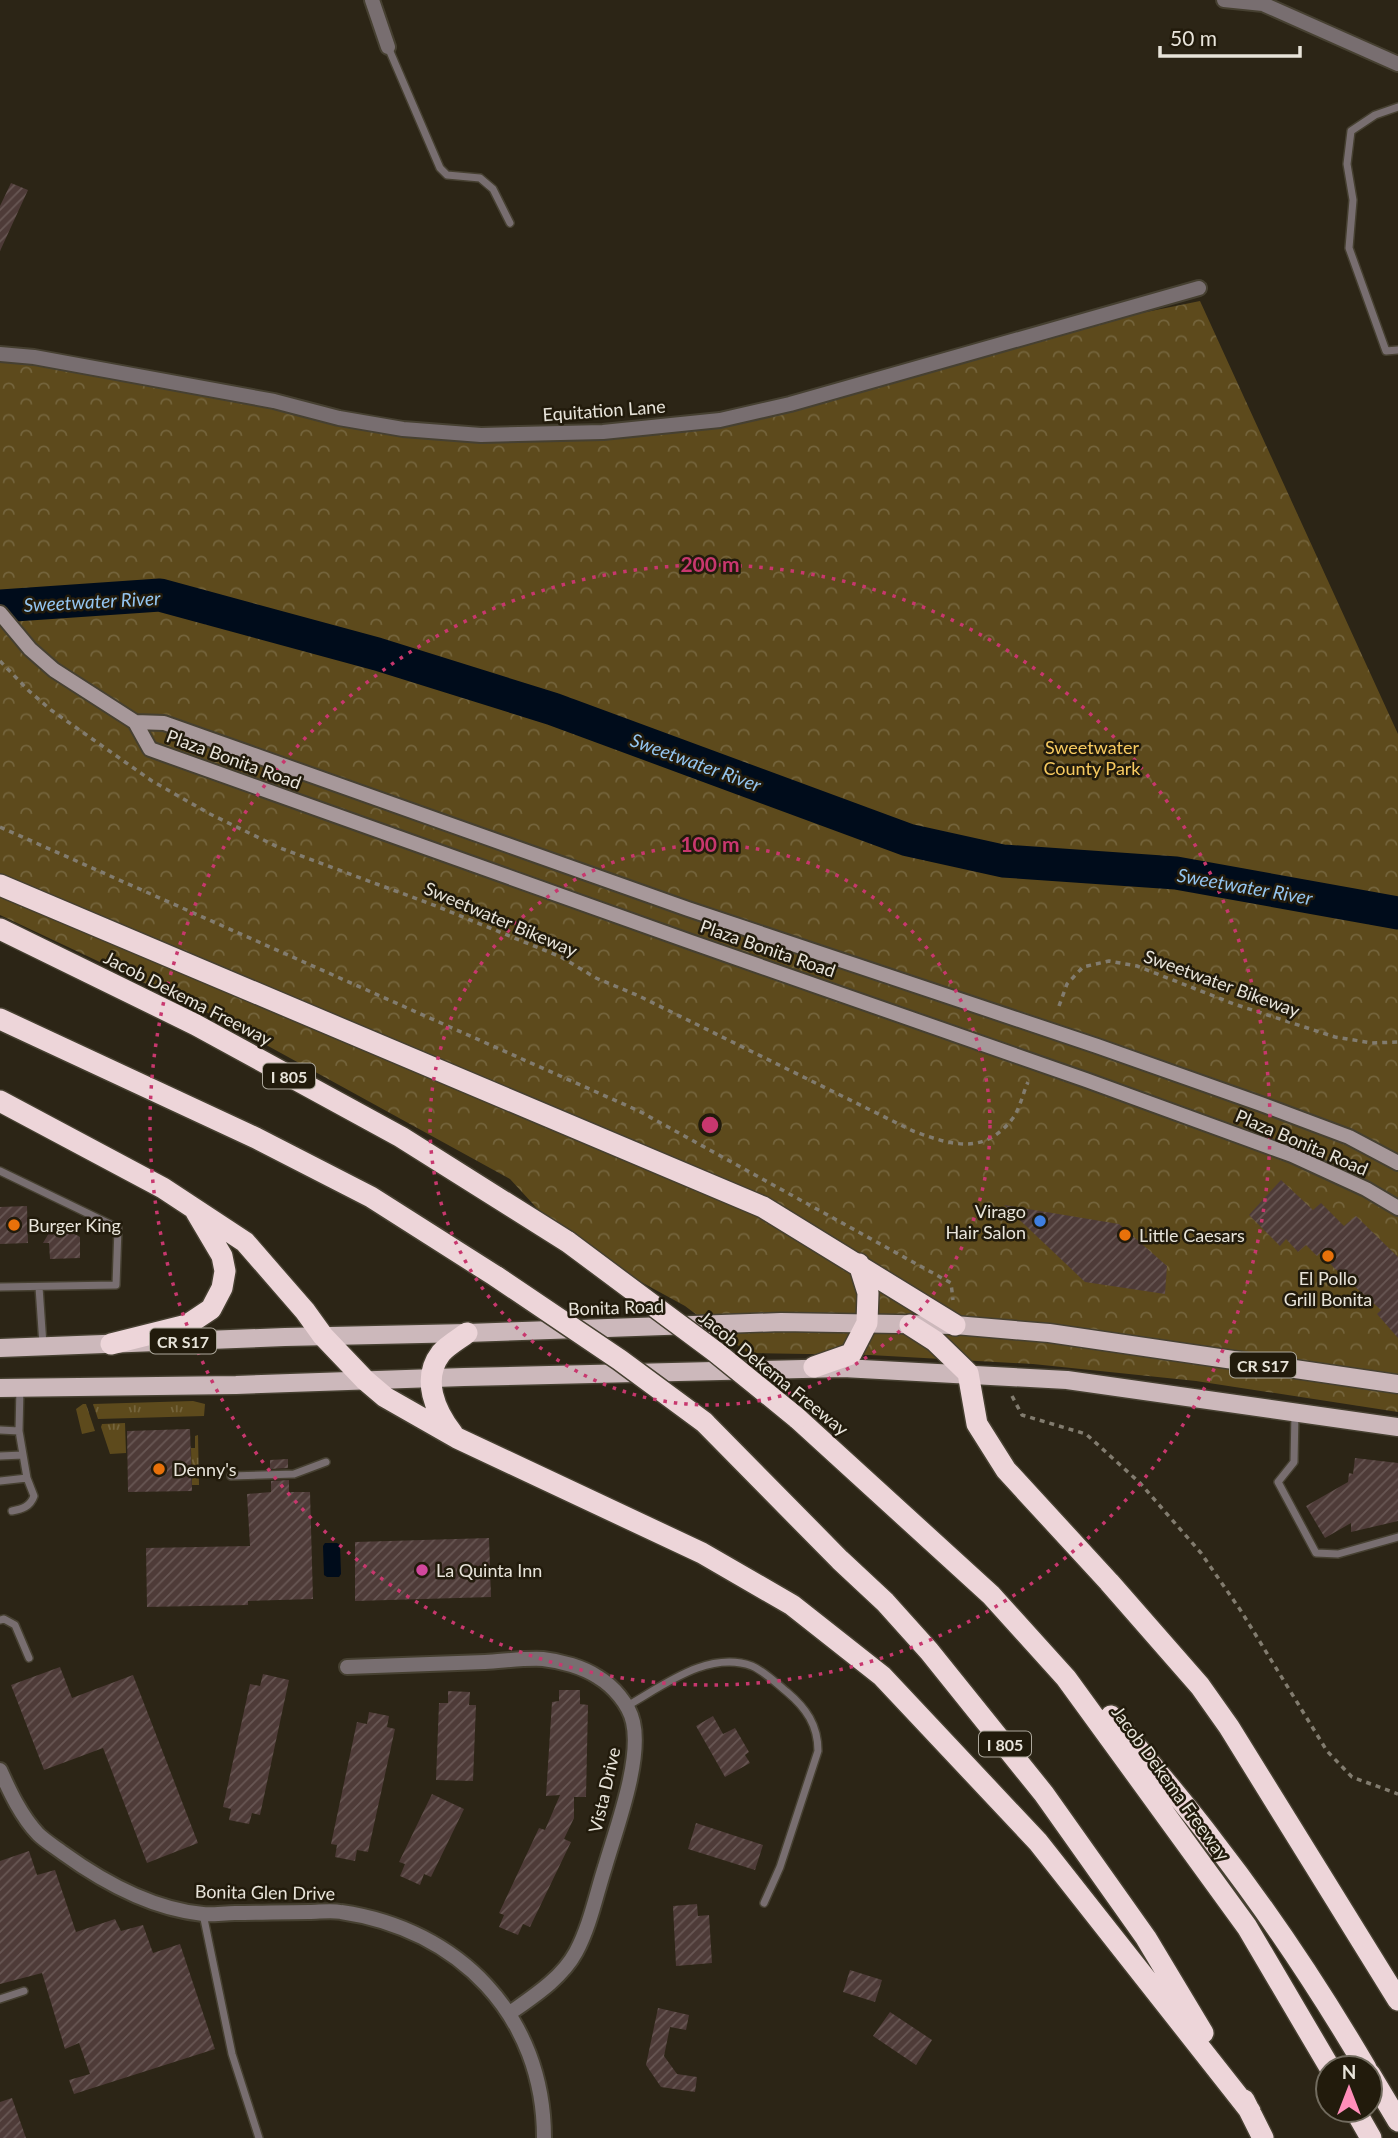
<svg xmlns="http://www.w3.org/2000/svg" width="1398" height="2138" viewBox="0 0 1398 2138" font-family="Lato,sans-serif">
	<style>
		.grass { fill: url(#grass-tufts) }
		.park { fill: url(#park-crowns) }
		.water { fill: #000c1b }
		.lines { fill: none; stroke-linecap: round; stroke-linejoin: round }
		.river { stroke: #000c1b; stroke-width: 33 }
		.building { fill: url(#building-hatch) }
		.lane-casing { stroke: #464031; stroke-width: 10 }
		.street-casing { stroke: #464031; stroke-width: 18 }
		.secondary-casing { stroke: #464031; stroke-width: 18 }
		.primary-casing { stroke: #464031; stroke-width: 21 }
		.highway-casing { stroke: #464031; stroke-width: 24 }
		.path { stroke: #827c6f; stroke-width: 3.5; stroke-dasharray: 5 5; stroke-linecap: butt }
		.lane { stroke: #786e70; stroke-width: 7 }
		.street { stroke: #786e70; stroke-width: 14 }
		.secondary { stroke: #a7989a; stroke-width: 14 }
		.primary { stroke: #ccb8bb; stroke-width: 18 }
		.highway { stroke: #edd5d9; stroke-width: 21 }
		.highway-bridge-casing { stroke: #464031; stroke-width: 24; stroke-linecap: butt }
		.highway-bridge { stroke: #edd5d9; stroke-width: 21 }
		.ring { fill: none; stroke: #c8376e; stroke-width: 3.5; stroke-dasharray: 3.5 7 }
		.shop-dot { fill: #3f7fe0; stroke: #221b0c; stroke-width: 2.5 }
		.food-dot { fill: #e8710a; stroke: #221b0c; stroke-width: 2.5 }
		.hotel-dot { fill: #d1479c; stroke: #221b0c; stroke-width: 2.5 }
		.labels { text-anchor: middle; dominant-baseline: central; stroke-width: 5; stroke-linejoin: round; paint-order: stroke }
		.shield { fill: #221b0c; stroke: #ada89c; stroke-width: 2 }
		.shield-label { font-size: 16px; font-weight: bold; fill: #e8e4da }
		.street-label { font-size: 18px; fill: #e8e4da; stroke: #221b0c }
		.park-label { font-size: 18px; fill: #f7ca60; stroke: #221b0c }
		.poi-label { font-size: 18px; fill: #e8e4da; stroke: #221b0c; text-anchor: start }
		.water-label { font-size: 19px; font-style: italic; fill: #94c5f0; stroke: #221b0c }
		.centre { fill: #c8376e; stroke: #221b0c; stroke-width: 3.5 }
		.ring-label { font-size: 21px; text-anchor: middle; font-weight: bold; fill: #c8376e; stroke: #221b0c; stroke-width: 5; stroke-linejoin: round; paint-order: stroke }
	</style>
	<defs>
		<pattern id="grass-tufts" width="24" height="20" patternUnits="userSpaceOnUse" patternTransform="scale(1.75)"><rect width="24" height="20" fill="#5d4a1c"/><path d="M3 7l-1-3M5 7V3M7 7l1-3M15 17l-1-3M17 17v-4M19 17l1-3" fill="none" stroke="#74643c"/></pattern>
		<pattern id="park-crowns" width="20" height="18" patternUnits="userSpaceOnUse" patternTransform="scale(1.75)"><rect width="20" height="18" fill="#5d4a1c"/><path d="M2 6a3 3 0 1 1 6 0M12 15a3 3 0 1 1 6 0" fill="none" stroke="#74643c"/></pattern>
		<pattern id="building-hatch" width="6" height="6" patternUnits="userSpaceOnUse" patternTransform="scale(1.75)"><rect width="6" height="6" fill="#4e3b38"/><path d="M-1 1l2-2M0 6l6-6M5 7l2-2" fill="none" stroke="#685754"/></pattern>
	</defs>
	<rect width="100%" height="100%" fill="#2c2516"/>
	<path class="grass" d="M193 1401 205 1404 204 1416 98 1419 93 1404Z
		M83 1404H86L95 1431 82 1434 76 1409Z
		M125 1423 126 1453 110 1454 101 1427 102 1424Z
		M198 1435 199 1485H192L191 1448H195V1436Z"/>
	<path class="park" d="M1200 301 1398 734V1412L1196 1381 1033 1364 870 1355 748 1353 685 1306 568 1242 510 1179 206 1012 0 915V357L395 428 605 437 678 431 737 422 1112 319Z"/>
	<path class="water" d="M325 1543H337L340 1545 341 1574 339 1577H327L324 1575 323 1546Z"/>
	<g class="lines">
		<path class="river" d="M0 606 160 595 377 654 553 709 908 840 1003 861 1176 873 1398 913"/>
	</g>
	<path class="building" d="M11 183 28 190 0 251V206Z
		M1281 1180 1313 1210 1321 1203 1344 1226 1356 1216 1398 1257V1338L1377 1314 1381 1310 1334 1268 1321 1252 1317 1256 1306 1245 1298 1252 1286 1239 1280 1246 1249 1215Z
		M1004 1205 1119 1224 1167 1266 1165 1294 1085 1282Z
		M27 1206 28 1243 0 1244V1207Z
		M55 1223 80 1237V1258L50 1259 49 1243H43Z
		M190 1429 192 1491 128 1492 127 1431Z
		M1355 1458 1398 1463V1521L1351 1532V1523L1325 1538 1306 1506 1348 1482 1349 1473 1353 1474Z
		M288 1459V1468L270 1469V1460Z
		M289 1480V1492H310L313 1599 248 1601V1605L147 1607 146 1548 250 1546 247 1494 271 1492V1481Z
		M489 1538 491 1597 355 1601V1542Z
		M60 1667 72 1698 133 1675 198 1843 147 1863 103 1748 44 1770 11 1685Z
		M263 1674 289 1680 260 1815 252 1813 249 1824 229 1820 231 1809 223 1807 250 1684 260 1686Z
		M559 1690H580V1704L588 1705 586 1797H574V1818L564 1839 571 1842 530 1927 523 1924 518 1935 499 1927 504 1915 499 1913 539 1828 545 1830 560 1795 546 1796 552 1702 559 1701Z
		M448 1691 470 1692 469 1705H476L473 1781 436 1780 439 1703H448Z
		M369 1712 389 1716 387 1727 395 1729 368 1852 357 1850 355 1861 335 1857 337 1845 331 1844 357 1722 367 1724Z
		M713 1716 723 1734 735 1728 749 1752 745 1755 750 1763 725 1777 696 1726Z
		M432 1794 464 1809 431 1877 424 1874 420 1885 400 1876 405 1864 399 1862Z
		M696 1823 763 1845 755 1870 688 1849Z
		M29 1851 37 1875 55 1870 76 1932 115 1919 121 1931 143 1925 153 1953 180 1944 215 2049 74 2094 69 2080 90 2074 79 2043 65 2049 42 1973 0 1984V1861Z
		M697 1904 698 1916 709 1915 712 1963 676 1966 673 1906Z
		M850 1970 882 1980 875 2002 843 1992Z
		M658 2008 689 2015 686 2030 670 2027 664 2056 677 2074 697 2077 695 2092 661 2087 646 2065Z
		M890 2012 932 2040 916 2065 873 2036Z
		M12 2098 26 2138H0V2102Z"/>
	<g class="lines">
		<defs>
			<path id="lane" d="M388 47 440 168 447 175 480 178 493 189 510 223
				M1398 107 1375 115 1351 131 1347 164 1353 200 1349 248 1386 351 1398 350
				M0 1171 118 1228 116 1285 0 1287
				M39 1287 43 1345
				M1295 1413 1294 1462 1278 1482 1316 1553 1338 1554 1398 1537
				M0 1430 19 1431
				M0 1456 23 1455
				M231 1476 294 1474 326 1462
				M0 1481 27 1478 19 1431 20 1387
				M12 1511C22 1509 30 1507 34 1496L27 1478
				M0 1620 4 1619 15 1625 29 1658
				M627 1706C663 1686 708 1650 752 1666 764 1671 776 1683 787 1692 806 1708 818 1725 818 1751L780 1867 764 1903
				M203 1914 232 2054 259 2138
				M0 1999 24 1991"/>
			<path id="street" d="M372 0 388 47
				M1224 0 1263 4 1398 64
				M0 354 34 357 274 401 339 418 403 429 481 435 603 432 720 420 790 404 1199 288
				M347 1667C393 1665 439 1664 485 1662 504 1661 524 1658 543 1659 561 1661 583 1667 598 1677 613 1686 629 1704 633 1722 642 1760 616 1829 605 1867 596 1895 590 1926 576 1952 562 1978 534 1996 510 2013
				M0 1770C10 1792 21 1816 38 1834 45 1841 55 1847 63 1853 103 1882 153 1909 203 1914 213 1915 224 1913 235 1913 259 1913 284 1912 309 1912 319 1912 331 1910 341 1912 459 1929 544 2016 544 2138"/>
			<path id="secondary" d="M0 613 30 649 54 670 135 722 150 749 691 942 1086 1080 1292 1155 1366 1189 1398 1208
				M135 722 164 723 688 909 1097 1046 1261 1104 1349 1137 1398 1163"/>
			<path id="primary" d="M0 1348 285 1337 467 1333 781 1322 955 1325 1049 1333 1398 1384
				M0 1388 236 1385 464 1377 843 1368 1067 1380 1398 1427"/>
			<path id="highway" d="M0 885 763 1207 955 1325
				M0 929 196 1025 401 1137 568 1242
				M0 1019 256 1138 371 1197 497 1277
				M0 1101 163 1188 245 1242 305 1311 323 1336 365 1380 385 1397 457 1438 702 1553 792 1605 882 1676 1038 1842 1250 2111
				M910 1325 935 1341 968 1373 977 1424 1006 1470 1109 1582 1200 1686 1229 1727 1398 2000
				M111 1344 187 1325 211 1309 222 1288 225 1271 222 1256 196 1212
				M814 1367 851 1354 867 1323 868 1293 859 1264
				M797 1418 991 1595 1066 1678 1247 1927 1330 2068
				M704 1422 840 1560 885 1602 929 1651 1044 1794 1146 1938 1203 2033
				M453 1434C435 1411 421 1379 441 1353 448 1345 459 1339 467 1333
				M1111 1716C1145 1758 1181 1798 1213 1841 1269 1913 1320 1990 1366 2068
				M1370 2074 1398 2121
				M1244 2100 1263 2138
				M1355 2110 1371 2138"/>
		</defs>
		<use href="#lane" class="lane-casing"/>
		<use href="#street" class="street-casing"/>
		<use href="#secondary" class="secondary-casing"/>
		<use href="#primary" class="primary-casing"/>
		<use href="#highway" class="highway-casing"/>
		<path class="path" d="M0 661 29 691 51 710 152 781 210 814 280 848 436 906 561 957 596 978 639 996 913 1131C951 1145 984 1156 1013 1118 1020 1108 1023 1093 1028 1082
			M0 827 639 1111 951 1283 953 1300
			M1059 1006 1067 984 1083 967 1109 961 1137 966 1234 1004 1335 1037 1372 1043 1398 1042
			M1012 1396 1022 1415 1086 1434 1140 1483 1201 1553 1241 1611 1327 1751 1352 1777 1398 1794"/>
		<use href="#lane" class="lane"/>
		<use href="#street" class="street"/>
		<use href="#secondary" class="secondary"/>
		<use href="#primary" class="primary"/>
		<use href="#highway" class="highway"/>
		<defs>
			<path id="highway-bridge" d="M568 1242 717 1353 797 1418
				M497 1277 620 1360 704 1422"/>
		</defs>
		<use href="#highway-bridge" class="highway-bridge-casing"/>
		<use href="#highway-bridge" class="highway-bridge"/>
	</g>
	<g class="ring">
		<circle cx="710" cy="1125" r="280"/>
		<circle cx="710" cy="1125" r="560"/>
	</g>
	<circle class="shop-dot" cx="1040" cy="1221" r="7"/>
	<g class="food-dot">
		<circle cx="14" cy="1225" r="7"/>
		<circle cx="1125" cy="1235" r="7"/>
		<circle cx="1328" cy="1256" r="7"/>
		<circle cx="159" cy="1469" r="7"/>
	</g>
	<circle class="hotel-dot" cx="422" cy="1570" r="7"/>
	<g class="labels">
		<g class="shield">
			<rect x="263" y="1063.5" width="52" height="25" rx="5"/>
			<rect x="150" y="1328.5" width="66" height="25" rx="5"/>
			<rect x="1230" y="1352.5" width="66" height="25" rx="5"/>
			<rect x="979" y="1731.5" width="52" height="25" rx="5"/>
		</g>
		<g class="shield-label">
			<text x="289" y="1076">I 805</text>
			<text x="183" y="1341">CR S17</text>
			<text x="1263" y="1365">CR S17</text>
			<text x="1005" y="1744">I 805</text>
		</g>
		<g class="street-label">
			<text transform="translate(604 410) rotate(-4)">Equitation Lane</text>
			<text transform="translate(234 759) rotate(20)">Plaza Bonita Road</text>
			<text transform="translate(501 919) rotate(23)">Sweetwater Bikeway</text>
			<text transform="translate(768 948) rotate(19)">Plaza Bonita Road</text>
			<text transform="translate(1222 983) rotate(20)">Sweetwater Bikeway</text>
			<text transform="translate(188 998) rotate(27)">Jacob Dekema Freeway</text>
			<text transform="translate(1302 1142) rotate(23)">Plaza Bonita Road</text>
			<text transform="translate(616 1307) rotate(-2)">Bonita Road</text>
			<text transform="translate(774 1373) rotate(39)">Jacob Dekema Freeway</text>
			<text transform="translate(1171 1783) rotate(54)">Jacob Dekema Freeway</text>
			<text transform="translate(604 1790) rotate(-77)">Vista Drive</text>
			<text transform="translate(265 1892) rotate(1)">Bonita Glen Drive</text>
		</g>
		<g class="park-label">
			<text x="1092" y="747">Sweetwater<tspan x="1092" dy="21">County Park</tspan></text>
		</g>
		<g class="poi-label">
			<text x="1026" y="1211" text-anchor="end">Virago<tspan x="1026" dy="21">Hair Salon</tspan></text>
			<text x="28" y="1225">Burger King</text>
			<text x="1139" y="1235">Little Caesars</text>
			<text x="1328" y="1278" text-anchor="middle">El Pollo<tspan x="1328" dy="21">Grill Bonita</tspan></text>
			<text x="173" y="1469">Denny's</text>
			<text x="436" y="1570">La Quinta Inn</text>
		</g>
		<g class="water-label">
			<text transform="translate(92 601) rotate(-3)">Sweetwater River</text>
			<text transform="translate(696 762) rotate(20)">Sweetwater River</text>
			<text transform="translate(1245 886) rotate(10)">Sweetwater River</text>
		</g>
	</g>
	<circle cx="710" cy="1125" r="10" class="centre"/>
	<g class="ring-label">
		<text x="710" y="572">200 m</text>
		<text x="710" y="852">100 m</text>
	</g>
	<g transform="translate(1349 2089)"><circle r="33" fill="#221b0c" stroke="#716b5e" stroke-width="2"/>
	<path d="M0-5L12 26L0 18L-12 26Z" fill="#ff8eba"/>
	<text y="-10" font-size="19" font-weight="bold" text-anchor="middle" fill="#e8e4da">N</text>
	</g>
	<path d="M1160 46v10h140v-10" fill="none" stroke="#e8e4da" stroke-width="3.5"/>
	<text x="1170" y="46" font-size="21" fill="#e8e4da" stroke="#221b0c" stroke-width="5" paint-order="stroke">50 m</text>
</svg>
